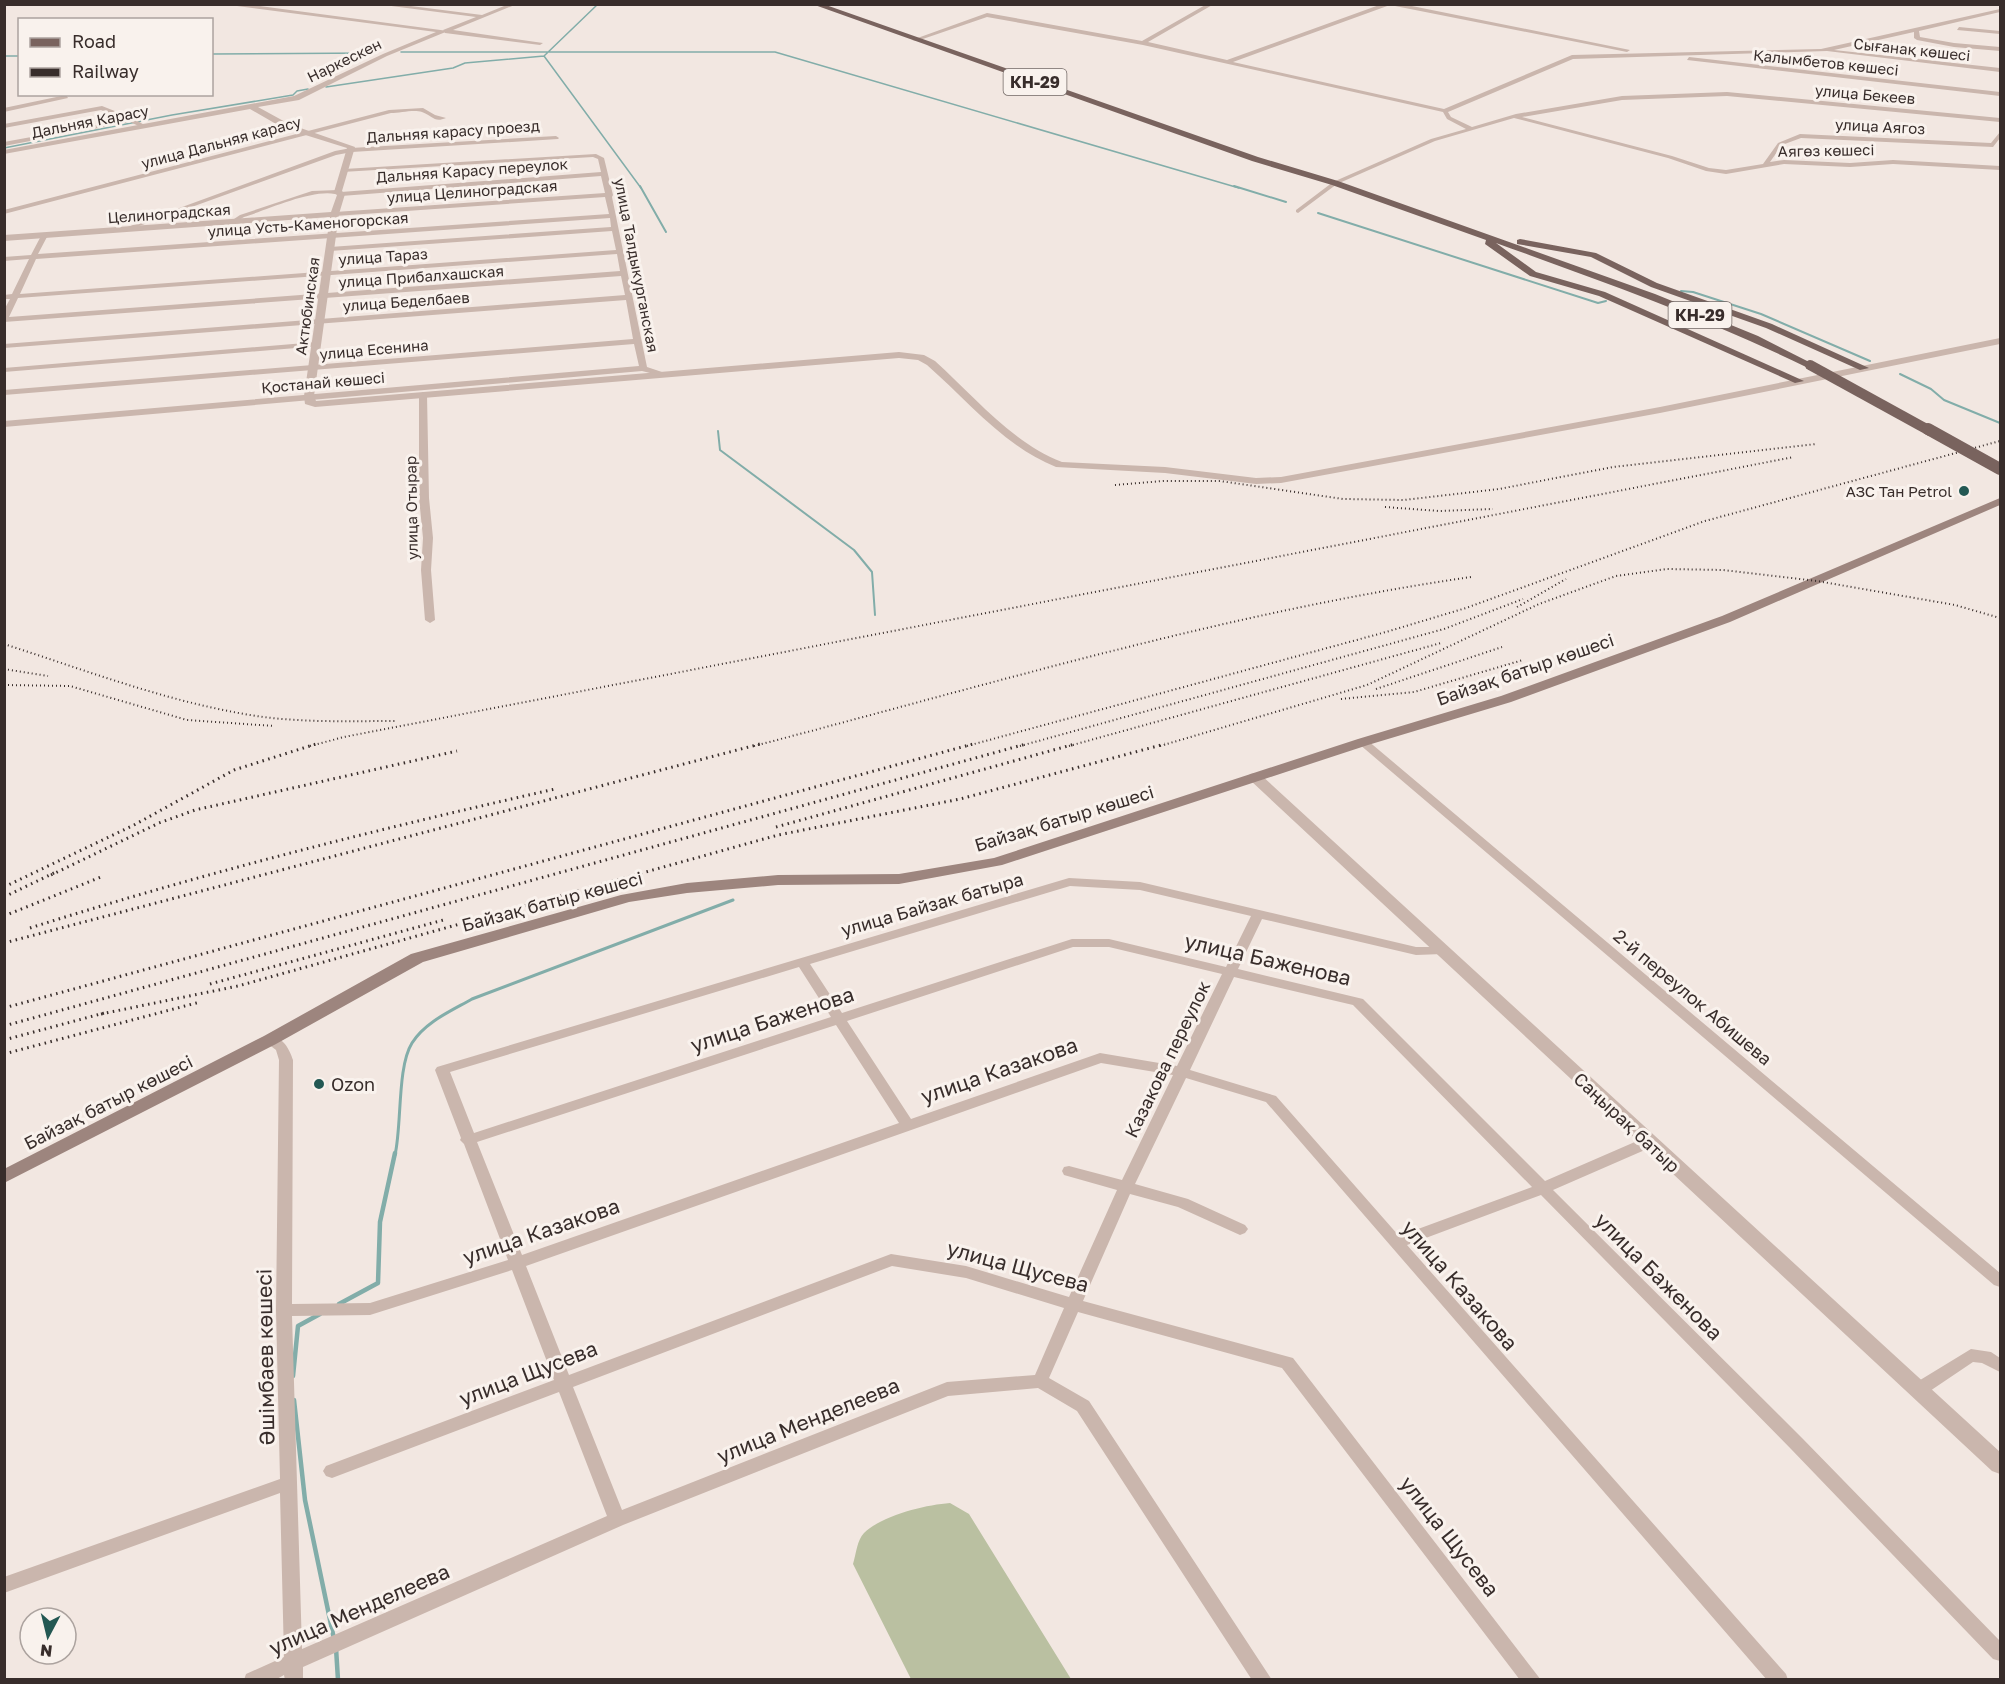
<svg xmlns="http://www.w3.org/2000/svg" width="2005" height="1684" viewBox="0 0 2005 1684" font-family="'Golos Text',sans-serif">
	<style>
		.green { fill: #bac0a1 }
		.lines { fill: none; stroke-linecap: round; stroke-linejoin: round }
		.stream-far3 { stroke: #82ada9; stroke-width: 1.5 }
		.stream-far2 { stroke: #82ada9; stroke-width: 2 }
		.stream-far1 { stroke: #82ada9; stroke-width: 3 }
		.stream { stroke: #82ada9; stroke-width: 4.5 }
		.minor { fill: #cab6ad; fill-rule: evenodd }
		.tertiary { fill: #cab6ad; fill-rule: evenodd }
		.secondary { fill: #9d857e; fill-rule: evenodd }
		.primary { fill: #79635e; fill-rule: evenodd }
		.rail-far1 { stroke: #382d2b; stroke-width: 2; stroke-dasharray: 1 3; stroke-linecap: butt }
		.rail { stroke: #382d2b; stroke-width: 3; stroke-dasharray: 1.5 4.5; stroke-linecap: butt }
		.primary-bridge-far1 { stroke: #79635e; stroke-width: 10 }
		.primary-bridge { stroke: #79635e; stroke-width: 12 }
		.poi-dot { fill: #235853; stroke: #f9f2ed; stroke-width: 2 }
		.labels { text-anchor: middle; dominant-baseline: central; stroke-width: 6; stroke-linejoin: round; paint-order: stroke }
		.far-street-label { font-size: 15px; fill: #382d2b; stroke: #f9f2ed }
		.far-poi-label { font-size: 15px; fill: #382d2b; stroke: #f9f2ed; text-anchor: end }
		.shield { fill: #f9f2ed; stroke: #726865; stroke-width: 1.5 }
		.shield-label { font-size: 16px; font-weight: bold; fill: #382d2b }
		.street-label { font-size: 18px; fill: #382d2b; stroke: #f9f2ed }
		.poi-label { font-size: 18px; fill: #382d2b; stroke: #f9f2ed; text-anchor: start }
		.near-street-label { font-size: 21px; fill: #382d2b; stroke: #f9f2ed }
	</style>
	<rect width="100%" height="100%" fill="#f2e7e1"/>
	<path class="green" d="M950 1503 969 1514 1071 1679H911L853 1564C856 1554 857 1540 864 1533 883 1515 925 1505 950 1503Z"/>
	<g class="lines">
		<path class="stream-far3" d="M401 52H775L1239 188
			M212 54 375 53
			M4 56H20
			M544 56 641 188
			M326 87 453 68 465 63 544 56 598 4
			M4 148 172 115 293 95 297 91 308 89"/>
		<path class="stream-far2" d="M640 186 666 232
			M1234 186 1286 202
			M1318 213 1598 303 1606 301
			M1681 291 1693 292 1761 314 1870 361
			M1900 374 1931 389 1944 400 2000 423
			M718 431 720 450 854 550 872 572 875 615"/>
		<path class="stream-far1" d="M395 1155C402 1125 397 1067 412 1043 425 1022 451 1011 472 999L733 900"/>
		<path class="stream" d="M339 1304 378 1283 380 1222 395 1153
			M293 1376 298 1326 320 1314
			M294 1400 305 1500 334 1639
			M336 1648 338 1680"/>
		<path class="minor" d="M376 4H395L482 15 509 4H517L453 30 543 43 540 45 445 33 443 30 476 17Z
			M1207 4H1214L1148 42 1227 60 1382 4H1402L1630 50 1627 52 1390 5 1233 62 1444 109 1572 55 1821 49 2000 9V12L1919 31 1920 37 1954 43 2000 47V51L1954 47 1917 40 1914 38V32L1834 50 2000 68V72L1827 51 1573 59 1448 112 1451 117 1472 127 1516 114 1622 96 1727 92 2000 118V122L1727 96 1622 100 1522 117 1672 156 1709 168 1726 170 1763 164 1778 143 1800 134 1991 143 2000 132V138L1993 147 1801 138 1782 145 1770 162 1784 160 1850 163 1893 160 2000 166V170L1893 164 1850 167 1784 164 1726 174 1706 171 1668 158 1514 118 1435 141 1337 184 1298 213 1296 212V210L1333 182 1431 139 1466 129 1447 119 1443 112 1143 45 987 17 917 41 912 40 987 13 1142 41Z
			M1959 27 2000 31V34L1957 30Z
			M1689 57 2000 92V96L1687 60Z
			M66 95 68 98 4 112V108Z
			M102 106 135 119 144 125 141 127 130 122 4 146V142L124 120 101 110 4 128V124Z
			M423 108 435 115 446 118C434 123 433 116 422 112 414 109 400 113 391 113L4 214V210L389 110Z
			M556 136 559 138 558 139 352 152 336 155 128 230 122 229 335 151 351 148Z
			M596 154 604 158 613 195 612 197 647 367 662 372V376L642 371 4 427V421L639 366 634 344 4 395V390L633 339 626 300 4 348V344L625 295 621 276 4 322V310L10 299H4V295L12 294 29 259 4 261V257L31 255 42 234 48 235 38 254 609 214 605 197 335 216 332 214 335 212 605 193 601 176 341 196C320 185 267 210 244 217L236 222 231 221 240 215 312 191 338 190 341 192 601 172 598 159 593 157 342 172V170L344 169ZM610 218 611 227 330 247 326 249 330 251 612 231 616 250 20 294 36 259ZM617 254 620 271 9 317 18 298Z
			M317 342H320V346L4 372V368Z
			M423 392 427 395 429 498 433 538 431 570 435 620 430 623 425 620 421 570 423 538 419 498V395Z
			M1363 739 1367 740 2000 1273V1287L1994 1285 1359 744 1357 742Z
			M1069 878 1140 882 1416 947H1447L1448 950 1442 954 1416 955 1262 919 1238 969 1363 999 1545 1181 1644 1138H1654L1656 1142 1654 1146 1553 1190 1803 1439 2000 1641V1661L1993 1659 1791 1449 1541 1195 1407 1245 1786 1674 1788 1680H1767L1266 1102 1186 1078 1135 1184 1188 1199 1245 1225 1248 1229 1245 1233 1240 1235 1178 1207 1130 1194 1083 1301 1293 1358 1541 1680H1520L1282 1368 1078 1312 1049 1378 1089 1401 1272 1680H1252L1077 1411 1038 1388 948 1396 623 1525 303 1667V1680H285L284 1675 275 1680H244L246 1674 284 1657 280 1493 4 1593V1577L280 1479 276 1310 279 1060 276 1050 263 1040 265 1037C281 1033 289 1048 293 1060L292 1304 370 1303 508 1260 464 1144 460 1140 461 1138 435 1070 437 1067ZM1070 886 1140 890 1251 916 1226 967 1109 939H1072L842 1013 810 964ZM1073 947H1109L1222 974 1177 1066 1100 1053 911 1119 847 1021ZM799 967 831 1017 474 1133 450 1072ZM1234 977 1353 1005 1532 1187 1399 1236 1276 1096 1190 1070ZM836 1025 899 1123 522 1255 477 1142ZM1101 1063 1173 1075 1122 1180 1069 1166 1064 1167 1062 1171 1064 1175 1117 1190 1069 1297 966 1266 891 1254 569 1375 526 1266ZM892 1266 966 1278 1064 1308 1035 1375 947 1382 622 1510 573 1387ZM512 1270 554 1380 326 1466 323 1471 326 1476 332 1478 559 1392 607 1516 302 1649 292 1316 370 1315Z
			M1971 1349 1991 1352 2000 1358V1372L1982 1363 1973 1362 1924 1395 1918 1397 1912 1395 1910 1390 1912 1385Z"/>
		<path class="tertiary" d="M222 4H245L448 31 387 56 299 100 258 107 289 124 355 147 342 191 345 194 339 214 314 396 316 401 899 352 924 355 935 361C974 396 1011 442 1062 462L1165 467 1256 478 1281 477 1660 407 2000 338V344L1660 413 1281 483 1256 484 1165 473 1056 467C1005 447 968 401 927 365L918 360 899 358 315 407 305 404 304 396 330 217 4 241V235L331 212 337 195 334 192 347 148 283 128 250 109 4 154V150L294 96 383 54 436 32Z
			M1255 773 1260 774 2000 1452V1474L1992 1471 1250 780 1248 777 1250 774Z"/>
		<path class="secondary" d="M2000 498V505L1730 622 1511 702 1368 745 1002 865 899 884 778 885 687 893 629 902 423 962 276 1044 4 1183V1169L264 1036 411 954 621 895 687 883 778 875 899 874 994 858 1358 739 1501 696 1722 616Z"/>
		<path class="primary" d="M812 4H823L1258 157 1338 181 1655 294 1758 336 1815 365 1806 367C1706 318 1601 281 1496 243L1536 272 1605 292 1804 381 1795 383 1599 296 1530 276 1485 244 1486 240 1332 185 1252 161Z
			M1520 239 1596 253 1657 283 1772 324 1869 368 1860 370 1766 328 1651 287 1591 257 1517 244V240Z"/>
		<path class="rail-far1" d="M1115 485 1163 481H1220L1343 499 1404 500 1499 489 1613 467 1816 444
			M1385 507 1439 511 1493 509
			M1517 607 1566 579
			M4 644C85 670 165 701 250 715 298 723 347 721 396 721
			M4 669 48 676
			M4 685 70 686 187 720 274 726
			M1376 689 1502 647
			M1341 699 1414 692 1523 660
			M310 746 344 737 1794 457
			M754 746C992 684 1228 612 1471 577
			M967 746 1386 632 1466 608 1705 521 2000 441
			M1020 746 1444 629 1523 599
			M1069 746 1441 643
			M1160 746 1367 685 1539 604 1616 576 1667 569 1723 570 1817 581 1955 605 2000 618"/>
		<path class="rail" d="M776 827 1075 744
			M51 875 159 823 195 810 457 751
			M4 887 134 825 234 770 316 744
			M4 897 58 871
			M4 916 101 877
			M30 928C203 873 378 829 555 789
			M4 943 760 744
			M210 984 447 919
			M4 1008 973 744
			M101 1014 238 986 778 835 960 799 1165 744
			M4 1026 1026 744
			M4 1040 108 1012
			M4 1054 200 1002"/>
		<path class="primary-bridge-far1" d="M1810 365 1930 431"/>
		<path class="primary-bridge" d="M1928 429 2000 469"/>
	</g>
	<g class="poi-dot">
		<circle cx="1964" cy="491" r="6"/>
		<circle cx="319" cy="1084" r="6"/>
	</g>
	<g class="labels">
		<g class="far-street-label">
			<text transform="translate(1912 49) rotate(6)">Сығанақ көшесі</text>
			<text transform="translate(344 60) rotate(-26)">Наркескен</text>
			<text transform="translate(1826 62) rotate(6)">Қалымбетов көшесі</text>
			<text transform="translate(1865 94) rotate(5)">улица Бекеев</text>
			<text transform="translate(90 121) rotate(-11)">Дальняя Карасу</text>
			<text transform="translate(1880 126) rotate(3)">улица Аягоз</text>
			<text transform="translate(453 131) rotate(-4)">Дальняя карасу проезд</text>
			<text transform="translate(221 142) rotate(-15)">улица Дальняя карасу</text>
			<text transform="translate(1826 150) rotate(-1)">Аягөз көшесі</text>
			<text transform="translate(472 170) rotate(-4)">Дальняя Карасу переулок</text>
			<text transform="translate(472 191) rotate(-4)">улица Целиноградская</text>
			<text transform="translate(169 213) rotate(-4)">Целиноградская</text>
			<text transform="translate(308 224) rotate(-4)">улица Усть-Каменогорская</text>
			<text transform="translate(383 256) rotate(-4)">улица Тараз</text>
			<text transform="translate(637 265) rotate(79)">улица Талдыкурганская</text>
			<text transform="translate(421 276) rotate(-4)">улица Прибалхашская</text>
			<text transform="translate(406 301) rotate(-4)">улица Беделбаев</text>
			<text transform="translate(307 306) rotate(-82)">Актюбинская</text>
			<text transform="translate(374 349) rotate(-5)">улица Есенина</text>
			<text transform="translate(323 382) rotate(-5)">Қостанай көшесі</text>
			<text transform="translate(411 508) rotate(-91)">улица Отырар</text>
		</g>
		<g class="far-poi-label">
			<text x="1952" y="491">АЗС Тан Petrol</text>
		</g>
		<g class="shield">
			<rect x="1003.5" y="69" width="63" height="26" rx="4.5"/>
			<rect x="1668.5" y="302" width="63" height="26" rx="4.5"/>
		</g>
		<g class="shield-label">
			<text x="1035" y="82">КН-29</text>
			<text x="1700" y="315">КН-29</text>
		</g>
		<g class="street-label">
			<text transform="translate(1525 669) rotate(-19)">Байзақ батыр көшесі</text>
			<text transform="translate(1064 818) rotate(-17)">Байзақ батыр көшесі</text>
			<text transform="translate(552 901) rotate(-15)">Байзақ батыр көшесі</text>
			<text transform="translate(932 904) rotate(-16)">улица Байзак батыра</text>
			<text transform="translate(1693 997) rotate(40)">2-й переулок Абишева</text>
			<text transform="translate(1167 1059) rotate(-64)">Казакова переулок</text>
			<text transform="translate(108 1102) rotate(-27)">Байзақ батыр көшесі</text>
			<text transform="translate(1627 1122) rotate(43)">Саңырақ батыр</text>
		</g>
		<g class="poi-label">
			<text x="331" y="1084">Ozon</text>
		</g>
		<g class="near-street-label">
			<text transform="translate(1268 959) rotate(13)">улица Баженова</text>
			<text transform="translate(772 1019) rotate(-18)">улица Баженова</text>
			<text transform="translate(999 1070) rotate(-19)">улица Казакова</text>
			<text transform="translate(541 1231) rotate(-19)">улица Казакова</text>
			<text transform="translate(1018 1266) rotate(15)">улица Щусева</text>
			<text transform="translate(1659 1276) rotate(45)">улица Баженова</text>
			<text transform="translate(1460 1285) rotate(49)">улица Казакова</text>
			<text transform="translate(265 1357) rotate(-91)">Әшімбаев көшесі</text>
			<text transform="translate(528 1373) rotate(-21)">улица Щусева</text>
			<text transform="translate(808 1420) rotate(-22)">улица Менделеева</text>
			<text transform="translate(1450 1536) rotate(52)">улица Щусева</text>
			<text transform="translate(359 1609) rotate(-24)">улица Менделеева</text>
		</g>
	</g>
	<rect width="2005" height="1684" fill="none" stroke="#382d2b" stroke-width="12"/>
	<rect x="18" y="18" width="195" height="78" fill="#f9f2ed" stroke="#aca39f" stroke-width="1.5"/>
	<rect x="30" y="38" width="30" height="9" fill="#79635e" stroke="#aca39f" stroke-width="1.5"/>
	<text x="72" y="48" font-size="18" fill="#382d2b">Road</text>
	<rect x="30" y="68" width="30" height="9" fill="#382d2b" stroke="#aca39f" stroke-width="1.5"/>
	<text x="72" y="78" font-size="18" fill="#382d2b">Railway</text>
	<g transform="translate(48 1636) rotate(187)"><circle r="28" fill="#f9f2ed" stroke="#aca39f" stroke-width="1.5"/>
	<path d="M0-4.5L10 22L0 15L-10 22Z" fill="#235853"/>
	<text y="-9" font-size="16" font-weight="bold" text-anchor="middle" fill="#382d2b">N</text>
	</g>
</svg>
